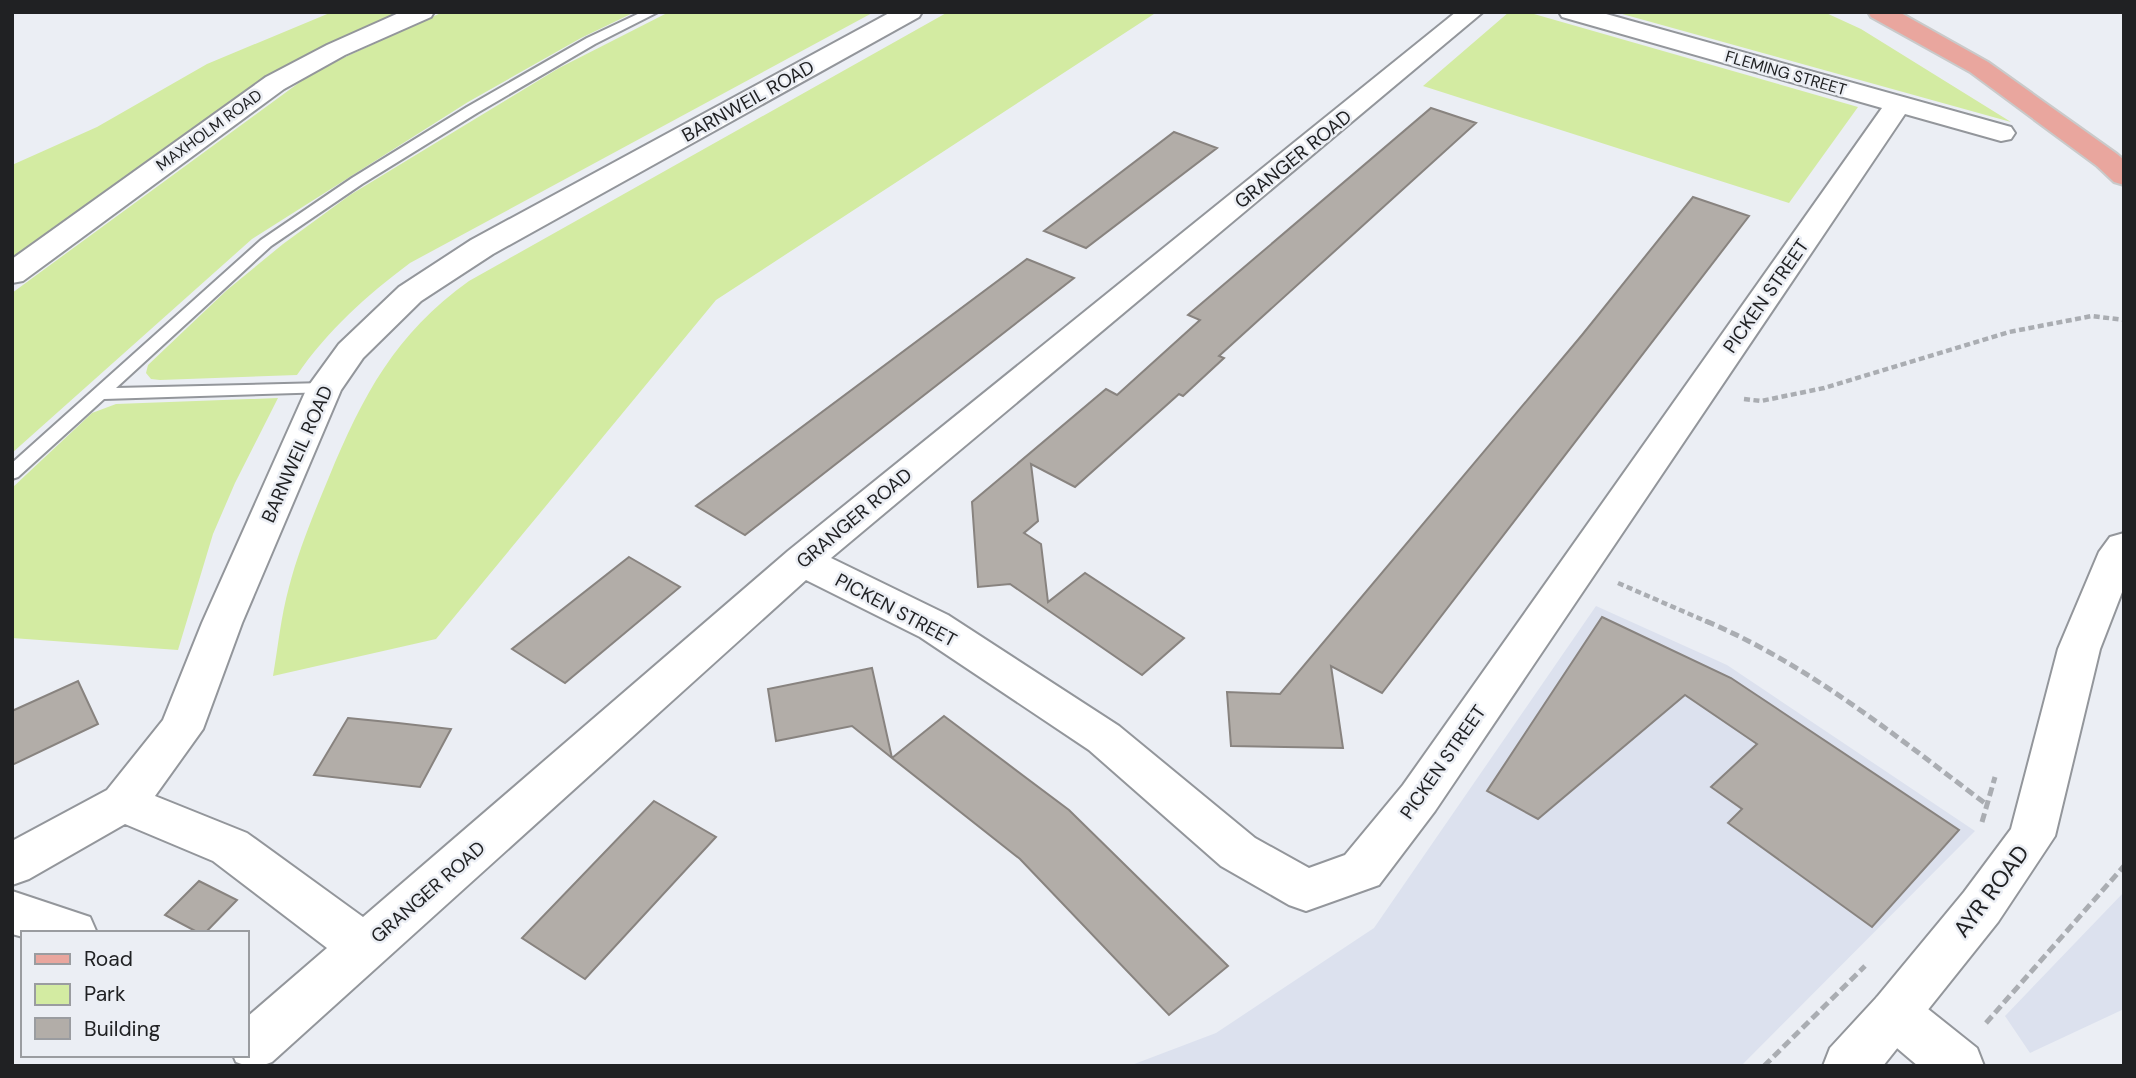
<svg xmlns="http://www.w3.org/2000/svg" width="2136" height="1078" viewBox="0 0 2136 1078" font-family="'DM Sans',sans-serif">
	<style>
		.built { fill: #dce1ee }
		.green { fill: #d3eba2 }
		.building { fill: #b2ada8; stroke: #88837f; stroke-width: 2 }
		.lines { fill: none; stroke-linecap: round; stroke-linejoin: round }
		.service-casing { stroke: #93969b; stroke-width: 4 }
		.minor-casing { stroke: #93969b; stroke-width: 4 }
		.secondary-casing { stroke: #93969b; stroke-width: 4 }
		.primary-casing { stroke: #c9caca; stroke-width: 4 }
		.path-far1 { stroke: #aaadb2; stroke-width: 4.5; stroke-dasharray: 6 3.5; stroke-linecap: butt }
		.path { stroke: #aaadb2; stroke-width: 5; stroke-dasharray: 9 4.5; stroke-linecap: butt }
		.service { fill: #fff; fill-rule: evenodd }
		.minor { fill: #fff; fill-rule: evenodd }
		.secondary { fill: #fff; fill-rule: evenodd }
		.primary { fill: #e9a69e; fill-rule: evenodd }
		.labels { text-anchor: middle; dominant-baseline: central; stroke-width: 5; stroke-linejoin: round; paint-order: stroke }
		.far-street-label { font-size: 16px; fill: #202123; stroke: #ebeef4 }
		.street-label { font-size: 19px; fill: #202123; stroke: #ebeef4 }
		.near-street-label { font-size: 23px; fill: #202123; stroke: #ebeef4 }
	</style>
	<rect width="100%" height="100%" fill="#ebeef4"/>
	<path class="built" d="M1596 606 1727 665 1975 831 1741 1066H1129L1216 1033 1374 928Z
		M2124 892V1009L2030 1053 2005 1016Z"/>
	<path class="green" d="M332 12H401L313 51 258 82 12 258V165L97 127 207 64Z
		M443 12H635L581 38 468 102 252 239 12 453V293L315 71Z
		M669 12H874L410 263C366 296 328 330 297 375L160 380 151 379 146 373 148 365 227 290 283 244 350 195 559 68Z
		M948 12H1157L716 300 436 639 273 676C278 647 281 616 289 587 299 549 314 513 329 477 363 395 395 334 469 281Z
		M1509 12H1527L1858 107 1789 203 1423 86Z
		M1615 12H1824L1861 29 2011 122Z
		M278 398 235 483 213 534 178 650 12 638V488L92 413 116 404Z"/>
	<path class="building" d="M1431 108 1476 123 1219 356 1224 358 1183 396 1179 394 1075 487 1031 464 1038 521 1024 533 1041 544 1048 602 1085 573 1184 638 1142 675 1010 584 978 587 972 502 1106 389 1117 395 1200 320 1188 315Z
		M1174 132 1217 148 1086 248 1044 231Z
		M1693 197 1749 216 1382 693 1331 666 1343 748 1231 746 1227 692 1280 694 1582 335Z
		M1027 259 1074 278 745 535 696 506Z
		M629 557 680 587 565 683 512 649Z
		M1602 617 1731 678 1959 830 1872 927 1728 823 1742 809 1711 787 1757 744 1685 695 1538 819 1487 791Z
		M872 668 892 758 852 726 776 741 768 689Z
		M78 681 98 724 12 765V711Z
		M944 716 1069 810 1228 966 1169 1015 1020 859 892 758Z
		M348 718 398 723 451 729 420 787 314 775Z
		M654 801 716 837 585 979 522 938Z
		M199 881 237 900 205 933H199L165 915Z"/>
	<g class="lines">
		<defs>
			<path id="service" d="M642 12H658L595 44 477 113 362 184 271 246 116 388 324 383 333 388 330 392 104 399 18 477 12 479V463L261 240 352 178 467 107 587 38Z"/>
			<path id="minor" d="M401 12H434L431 17 345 55 284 89 23 281 12 283V259L266 77 327 45Z
				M891 12H922L919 17 493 254 421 301 363 358 341 390 242 623 203 729 155 796 247 833 363 917 788 551 1456 12H1483L831 558 948 615 1119 726 1255 838 1309 868 1345 855 1403 785 1882 108 1562 17 1559 12H1599L2011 127 2015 133 2011 139 2001 141 1905 114 1435 811 1379 885 1306 911 1289 905 1221 866 1089 750 920 637 806 580 272 1062C259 1067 249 1067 236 1062L233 1055H247V1017L327 948 213 861 125 824 29 879 12 885V841L107 790 163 720 202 623 307 388 339 344 399 287 471 240Z
				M12 891 90 917 97 933H23V937L12 934Z
				M1895 990 1913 997 1977 1048 1984 1066H1918L1877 1031 1869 1014 1877 997Z"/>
			<path id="secondary" d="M2124 533V587L2100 649 2055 836 1998 922 1883 1066H1823L1830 1048 1877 997 1964 892 2011 829 2058 649 2099 552 2110 537Z"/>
			<path id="primary" d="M1868 12H1899L1988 62 2117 154 2124 160V185L2114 182 2097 166 1970 72 1871 17Z"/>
		</defs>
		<use href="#service" class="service-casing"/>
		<use href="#minor" class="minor-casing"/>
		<use href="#secondary" class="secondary-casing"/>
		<use href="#primary" class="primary-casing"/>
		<path class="path-far1" d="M1744 399 1761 401 1824 388 2009 332 2092 316 2124 320
			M1618 583 1710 623"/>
		<path class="path" d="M1706 621C1809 665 1897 737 1986 804
			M1982 822 1995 777
			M1986 1023 2124 866
			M1764 1066 1865 966"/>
		<use href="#service" class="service"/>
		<use href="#minor" class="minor"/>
		<use href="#secondary" class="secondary"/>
		<use href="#primary" class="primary"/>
	</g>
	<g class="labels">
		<g class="far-street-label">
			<text transform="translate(1786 73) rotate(16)">FLEMING STREET</text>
			<text transform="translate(209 130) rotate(-36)">MAXHOLM ROAD</text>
		</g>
		<g class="street-label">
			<text transform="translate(748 101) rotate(-29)">BARNWEIL ROAD</text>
			<text transform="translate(1293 159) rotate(-39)">GRANGER ROAD</text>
			<text transform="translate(1766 296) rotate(-55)">PICKEN STREET</text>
			<text transform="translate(297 454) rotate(-66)">BARNWEIL ROAD</text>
			<text transform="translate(854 518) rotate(-40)">GRANGER ROAD</text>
			<text transform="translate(896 610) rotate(28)">PICKEN STREET</text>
			<text transform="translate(1443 762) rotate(-55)">PICKEN STREET</text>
			<text transform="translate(428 892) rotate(-41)">GRANGER ROAD</text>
		</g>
		<g class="near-street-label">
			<text transform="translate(1991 891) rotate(-53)">AYR ROAD</text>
		</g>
	</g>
	<rect width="2136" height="1078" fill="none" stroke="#202123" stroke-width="28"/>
	<rect x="21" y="931" width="228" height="126" fill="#ebeef4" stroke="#9a9ca0" stroke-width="2"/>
	<rect x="35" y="954" width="35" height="10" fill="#e9a69e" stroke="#9a9ca0" stroke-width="2"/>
	<text x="84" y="966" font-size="21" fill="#202123">Road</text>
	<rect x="35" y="984" width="35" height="21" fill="#d3eba2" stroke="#9a9ca0" stroke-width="2"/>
	<text x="84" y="1001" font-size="21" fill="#202123">Park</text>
	<rect x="35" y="1018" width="35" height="21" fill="#b2ada8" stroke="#9a9ca0" stroke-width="2"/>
	<text x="84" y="1036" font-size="21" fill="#202123">Building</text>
</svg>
